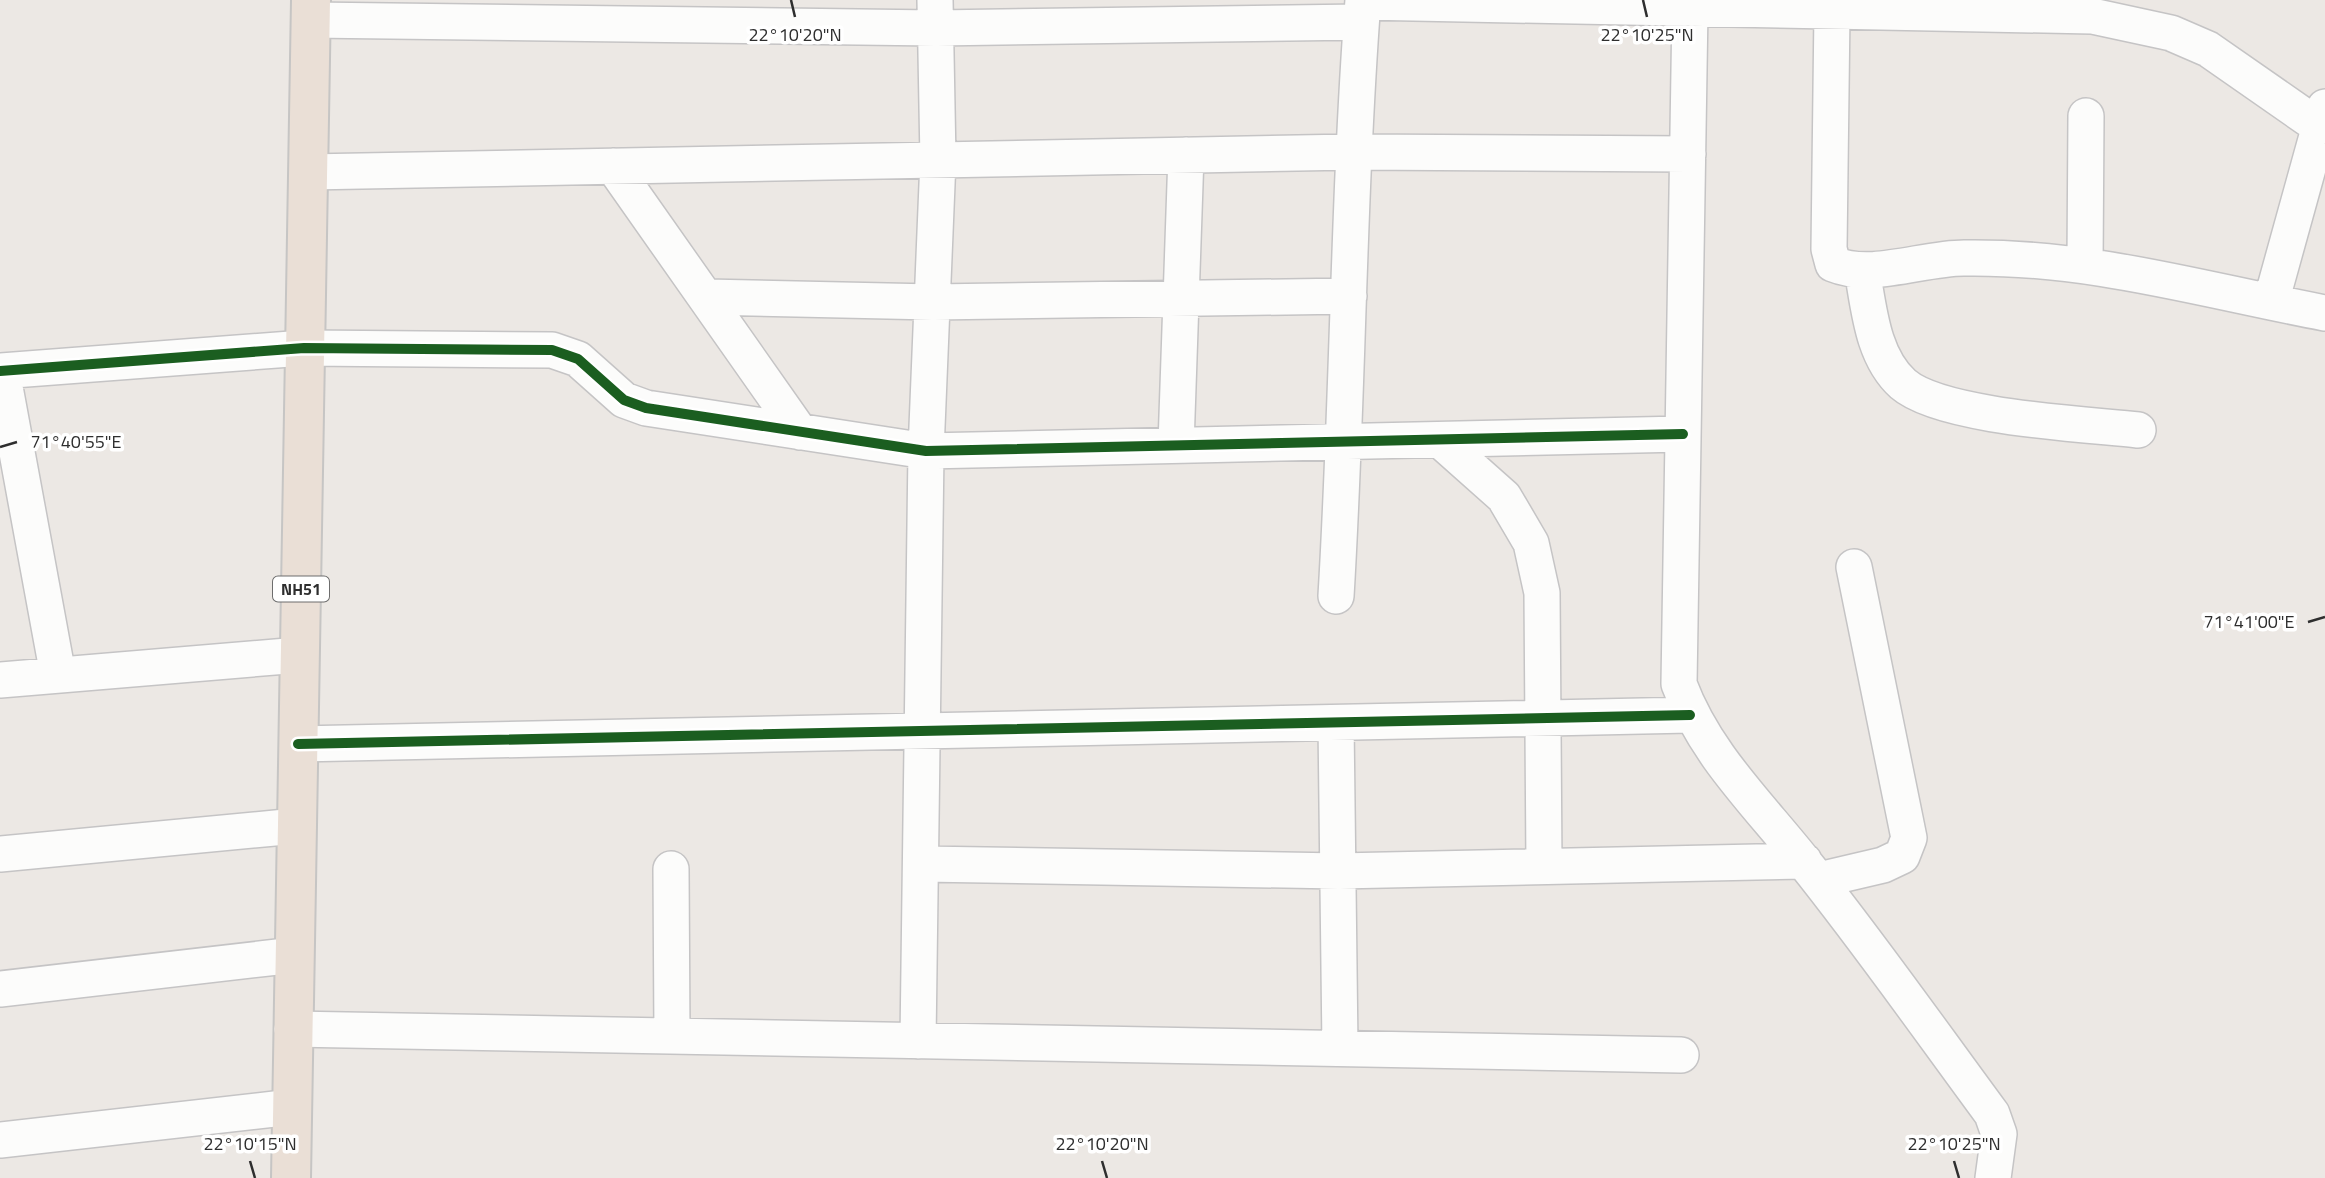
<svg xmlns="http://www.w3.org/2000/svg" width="2325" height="1178" viewBox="0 0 2325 1178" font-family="'Titillium Web',sans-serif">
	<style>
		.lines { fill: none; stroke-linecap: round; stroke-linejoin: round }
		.minor-casing { stroke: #c5c4c5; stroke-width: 38 }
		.highway-casing { stroke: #c6c5c4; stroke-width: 42 }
		.minor { stroke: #fcfcfb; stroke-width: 35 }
		.highway { stroke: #eadfd6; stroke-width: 38 }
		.cycleway-casing { stroke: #fff; stroke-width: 15 }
		.cycleway { stroke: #1b5e20; stroke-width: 10 }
		.ticks { fill: none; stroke: #2e2e2e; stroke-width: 2.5 }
		.labels { text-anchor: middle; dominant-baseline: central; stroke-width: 7; stroke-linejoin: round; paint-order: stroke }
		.shield { fill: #fff; stroke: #6d6d6d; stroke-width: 2 }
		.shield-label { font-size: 16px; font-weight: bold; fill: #2e2e2e }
		.ticks-label { font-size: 18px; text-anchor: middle; fill: #2e2e2e; stroke: #fff; stroke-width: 7; stroke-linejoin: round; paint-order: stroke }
	</style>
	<rect width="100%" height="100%" fill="#ece8e4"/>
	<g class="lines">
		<defs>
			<path id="minor" d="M1363 2 2092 16 2171 33 2208 49 2320 127
				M1690 9 1679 684C1705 754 1758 804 1804 862 1869 943 1930 1030 1992 1114L1999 1134 1993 1178
				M1832 11 1829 249 1833 264C1872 280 1922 258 1964 258 2090 256 2203 290 2325 313
				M310 20 936 28 1361 22
				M613 166 800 432
				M308 172 1352 152 1688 154
				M2085 265 2086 116
				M1862 270C1869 308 1872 356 1903 384 1941 417 2083 424 2138 430
				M706 297 933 302 1349 296
				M2271 302 2325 107
				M0 371 304 348 552 350 578 359 624 400 646 408 926 451 1683 434
				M2 371 58 675
				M1441 441 1504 497 1531 543 1542 593 1544 866
				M1176 445 1186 155
				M1336 596C1348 398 1348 199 1363 0
				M0 680 299 655
				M1336 723 1340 1048
				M298 744 1690 715
				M0 854 296 826
				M922 864 1339 871 1804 861
				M671 869 672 1036
				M1819 880 1883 865 1902 856 1909 838 1854 567
				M0 989 295 955
				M292 1029 1681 1055
				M918 1041 926 451 938 160 935 0
				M0 1140 292 1107"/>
			<path id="highway" d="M291 1178 311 0"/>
		</defs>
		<use href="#minor" class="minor-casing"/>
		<use href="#highway" class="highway-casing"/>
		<use href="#minor" class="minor"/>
		<use href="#highway" class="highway"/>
		<defs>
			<path id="cycleway" d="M0 371 304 348 552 350 578 359 624 400 646 408 926 451 1683 434
				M298 744 1690 715"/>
		</defs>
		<use href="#cycleway" class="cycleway-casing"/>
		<use href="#cycleway" class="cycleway"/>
	</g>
	<path class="ticks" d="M791 0 795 17M1643 0 1647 17M0 447 17 442M2308 622 2325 617M250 1161 255 1178M1102 1161 1107 1178M1954 1161 1959 1178"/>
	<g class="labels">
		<rect class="shield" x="273" y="576.5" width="56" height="25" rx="5"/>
		<g class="shield-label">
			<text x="301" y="589">NH51</text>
		</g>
	</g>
	<g class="ticks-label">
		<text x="795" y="41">22°10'20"N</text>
		<text x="1647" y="41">22°10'25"N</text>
		<text x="76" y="448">71°40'55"E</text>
		<text x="2249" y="628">71°41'00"E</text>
		<text x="250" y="1150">22°10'15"N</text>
		<text x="1102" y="1150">22°10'20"N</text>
		<text x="1954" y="1150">22°10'25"N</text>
	</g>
</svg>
